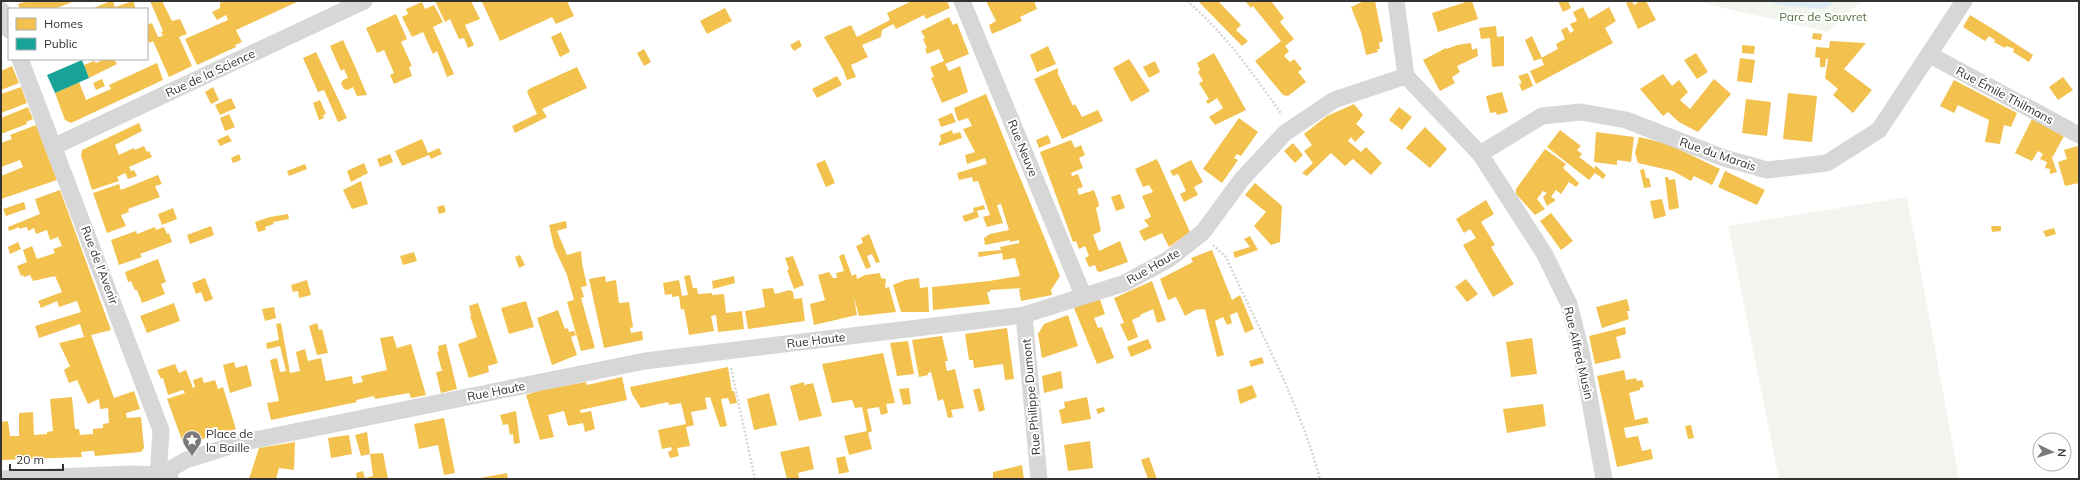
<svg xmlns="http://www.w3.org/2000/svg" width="2080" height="480" viewBox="0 0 2080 480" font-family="Mulish,sans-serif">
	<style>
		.green { fill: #f1f5ed }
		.water { fill: #ddebf3 }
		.homes { fill: #f2c14e }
		.public { fill: #17a398 }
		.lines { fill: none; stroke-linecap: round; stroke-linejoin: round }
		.path { stroke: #d6d6d6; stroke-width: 2.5; stroke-dasharray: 2 2; stroke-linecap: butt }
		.minor { stroke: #d7d7d7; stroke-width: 17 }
		.labels { text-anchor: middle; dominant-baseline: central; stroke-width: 4; stroke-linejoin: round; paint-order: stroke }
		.park-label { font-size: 12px; fill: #56703f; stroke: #fff }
		.street-label { font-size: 12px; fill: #333; stroke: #fff }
		.poi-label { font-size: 12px; fill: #333; stroke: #fff; text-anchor: start }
	</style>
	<rect width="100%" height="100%" fill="#fff"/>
	<path class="green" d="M1695 1H1862L1827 32Z
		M1907 197 1959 479H1779L1728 226Z"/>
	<path class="water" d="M1767 1H1835L1824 9 1779 5Z"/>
	<path class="homes" d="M28 1H75L54 9H20L18 4Z
		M111 1H113L115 7 133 1 136 9H91Z
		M150 1H162L172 21 180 19 187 34 179 37 192 66 169 77 153 41 149 43 147 37V25L152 23 158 37 163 36 161 32 163 31Z
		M224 1H299L236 30 242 42 235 45 236 47 197 65 185 39 228 20 226 15 217 20 212 12 220 8V3Z
		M435 1H471L480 19 465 25 474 45 468 48 464 38 459 39 450 19 445 22Z
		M485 1H567L574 16 556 24 552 17 500 41 482 2Z
		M912 1H947L950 8 926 19 924 15 896 29 893 24 882 30 881 37 862 45 868 57 851 65 856 77 847 80 843 69 824 37 851 25 857 37 890 20 887 13Z
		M986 1H1034L1037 9 1020 17 1022 21 992 34 989 25 996 21Z
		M1198 1H1218L1241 25 1236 30 1248 41 1242 46Z
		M1245 1H1271L1284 18 1280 22 1294 39 1285 46 1289 51 1284 56 1290 62 1294 59 1302 69 1298 72 1306 82 1288 96 1283 95 1255 61 1281 41 1253 6 1251 8Z
		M1364 1H1375L1383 41 1379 43 1380 49H1377L1378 52 1366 55 1361 32 1351 7Z
		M1469 1H1472L1478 19 1438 32 1432 13Z
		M1558 1H1568L1571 8 1563 12Z
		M1632 1 1634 5 1640 1H1646L1656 20 1638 29 1626 3Z
		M422 2 425 9 434 5 443 22 433 27 454 74 447 77 437 51 433 54 423 32 412 37 402 17 408 14 406 9Z
		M1583 7 1589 19 1609 7 1616 21 1605 28 1613 43 1536 84 1530 71 1544 65 1541 58 1558 49 1556 44 1565 39 1561 30 1567 27 1570 33 1574 31 1570 24 1577 21 1573 12Z
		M725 8 732 21 707 34 700 21Z
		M1858 13 1861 17 1855 22 1852 18Z
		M396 14 407 39 401 42 412 66 409 67 412 76 394 84 390 75 394 73 384 50 377 53 366 28Z
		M1970 15 1993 29 2033 55 2029 62 2013 52 2014 49 2012 48 2006 46 2005 48 1994 42 1995 40 1989 36 1985 41 1963 27Z
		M949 17 953 25 957 23 969 54 945 64 949 71 960 66 968 92 942 103 931 78 934 77 930 67 944 61 939 49 927 54 925 49 927 48 923 39 925 38 921 31Z
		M1496 26 1497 37 1504 36V66L1492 67 1490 38 1481 39 1479 28Z
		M561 32 570 52 560 57 551 37Z
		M1813 33 1822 34 1821 40 1812 39Z
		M1532 36 1542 58 1534 61 1525 40Z
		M343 40 354 64 367 95 357 96 353 87 348 90 344 89 341 83 343 80 348 78 344 69 341 71 330 46Z
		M799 40 802 46 794 51 790 45Z
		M1830 41 1866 43 1844 69 1872 90 1853 113 1833 95 1838 89 1825 78 1828 59H1826L1825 67H1820V58L1815 57 1816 47 1829 48Z
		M1471 43 1472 50 1477 48 1478 56 1457 66 1460 72 1452 77 1455 83 1440 91 1423 60 1446 48 1447 49 1457 45Z
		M1742 45 1755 46 1754 54 1742 53Z
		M1048 46 1056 64 1037 72 1030 55Z
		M644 49 651 62 644 66 637 53Z
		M316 52 347 118 338 122 324 90 318 92 303 58Z
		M1214 53 1246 110 1215 125 1209 117 1223 108 1217 98 1208 104 1206 101 1209 99 1199 83 1203 81 1198 72 1200 70 1197 63Z
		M1696 53 1708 72 1697 79 1684 60Z
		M1740 58 1755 60 1752 83 1737 81Z
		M104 59H114L117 64 89 78 84 65 94 61 96 63Z
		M1129 59 1150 91 1131 102 1113 68Z
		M1155 61 1160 72 1149 78 1143 67Z
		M157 63 163 80 71 123 65 120 55 93 79 82 86 100 111 89 109 85Z
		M12 66 19 83 1 90V71Z
		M577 67 587 88 542 109 547 117 515 133 512 126 537 114 527 92 529 89Z
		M1058 68V74L1073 106 1075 104 1082 117 1098 110 1103 121 1062 139 1034 79Z
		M1528 73 1533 86 1522 91 1519 84 1522 83 1518 76Z
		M1663 74 1672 86 1679 80 1688 92 1680 100 1690 109 1714 79 1731 94 1698 132 1679 122 1668 112 1663 116 1640 89Z
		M837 76 842 85 817 98 812 89Z
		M2063 77 2073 90 2058 100 2049 87Z
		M102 79 105 86 96 90 93 83Z
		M1954 80 2017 113 2011 127 2004 125 2000 144 1985 142 1989 120 1958 105 1954 113 1940 106Z
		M21 87 27 103 1 113V94Z
		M213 87 219 100 211 104 205 92Z
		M1502 92 1508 112 1497 115 1496 112 1490 113 1486 96Z
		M1788 93 1817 96 1812 142 1783 139Z
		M986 94 1060 276 1051 290 1052 295 1021 301 1019 289 1023 288 990 290V292H987L990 304 933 310 932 287 989 281 1020 276 1015 258 1003 260 1002 253 979 257 978 252 1001 250 1000 247 1019 243V240L1010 242V240L985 245 984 238 990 234 1009 230 1001 204 997 205 1003 223 987 227 983 217 990 215 978 181 973 182 972 177 959 180 957 173 987 164 985 158 967 164 965 155 975 152 963 129 972 126 968 118 958 121 954 108Z
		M231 98 236 108 220 115 215 105Z
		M1746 99 1771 102 1767 136 1742 133Z
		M320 100 326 114 323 115 324 118 319 120 313 103Z
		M1354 104 1363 115 1356 124 1365 132 1355 142 1351 137 1348 141 1361 152 1366 147 1382 163 1371 175 1353 159 1345 166 1331 153 1307 176 1302 173 1313 163 1304 151 1312 145 1304 134 1327 116Z
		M28 107 33 119 26 122 27 124 1 134V118Z
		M1399 107 1412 117 1402 130 1389 120Z
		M952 113 956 122 941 127 938 119Z
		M229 114 235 127 225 131 220 118Z
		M1239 118 1258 132 1241 156 1237 154 1234 158 1238 160 1222 183 1203 169Z
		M2032 119 2064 136 2052 158 2057 172 2050 174V169L2045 168 2047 162 2040 159 2043 154 2038 151 2032 161 2015 153Z
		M139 123 142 131 115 145 119 155 134 148 135 150 144 146 147 152 149 151 152 157 129 167 131 171 134 170 137 176 128 179 125 173 117 177 119 181 92 190 81 156 82 150Z
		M36 125 57 180 1 199V176L23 167 20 160 1 167V143L12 139 10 135Z
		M1425 127 1447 149 1430 168 1406 148Z
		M952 130 953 134 960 132 962 138 939 146V142L941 141 940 135Z
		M1560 130 1581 146 1577 150 1582 154 1579 157 1595 169V165L1606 175 1603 179 1595 173 1589 180 1547 147Z
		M1596 132 1634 137 1631 162 1617 160V165L1594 162Z
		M228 135 232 141 220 146 217 140Z
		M1048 135 1051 143 1039 148 1036 140Z
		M1639 137 1668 144 1720 169 1712 185 1694 176 1691 181 1673 171 1638 163 1635 153Z
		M422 139 428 153 439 148 442 154 431 159 429 155 402 166 395 151Z
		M1071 140 1075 148 1081 145 1085 155 1079 158 1083 168 1071 173 1072 176 1078 174 1083 187 1077 189 1079 195 1094 190 1098 201 1099 206 1096 208 1101 231 1093 235 1099 251 1120 241 1128 262 1100 272 1097 271 1095 265 1089 267 1085 258 1089 256 1085 246 1079 249 1076 241 1073 242 1040 152Z
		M1293 143 1303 155 1295 163 1284 151Z
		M2077 146 2079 151V183L2065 186 2058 162 2067 159 2064 150Z
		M1545 149 1566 164 1563 168 1579 183 1576 187 1569 182 1561 194 1556 190 1551 197 1556 200 1547 206 1543 197 1547 193 1543 191 1537 199 1545 209 1535 215 1516 194V189Z
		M239 154 241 160 233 163 231 158Z
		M390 154 393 162 380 167 377 159Z
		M1157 159 1190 232 1169 247 1162 233 1144 241 1139 231 1149 226 1144 220 1151 217 1142 196 1153 192 1149 185 1143 187 1135 169Z
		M825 160 835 183 826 187 816 164Z
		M1191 160 1203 182 1194 187 1198 195 1184 202 1180 194 1186 191 1178 174 1173 176 1170 171Z
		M364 163 368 173 351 182 347 171Z
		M305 164 307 169 289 176 287 171Z
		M1644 169 1646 178H1649L1651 187 1644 188 1640 170Z
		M1725 171 1765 190 1757 205 1718 187Z
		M158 175 162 184 155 186 160 197 128 209 129 212 121 215 126 226 107 233 93 193 119 184 121 190Z
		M1665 177H1668L1669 180 1675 179 1679 208 1669 210Z
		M361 181 368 204 352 209 343 190Z
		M1255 183 1282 206 1280 242 1271 245 1254 226 1266 212 1245 195Z
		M60 190 111 330 91 335 114 398 134 391 140 409 126 413 127 418 141 417 144 448 141 452 95 456 94 451H90L81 452 82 457 1 460V422L8 421 10 436H19V413L33 412 34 435 47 434V432L53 431 50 399 72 397 75 429H79L80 435 93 434V429L103 428V424L109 423 108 408 100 409 99 399 88 404 77 380 69 383 64 370 70 366 59 343 84 337 80 324 39 338 35 326 81 312 77 301 59 307 57 301 41 308 38 301 62 292 55 276 33 281 30 275 24 277 23 275 21 276 17 266 27 262 23 250 32 246 37 259 55 253 53 249 62 246 58 237 50 240 47 230 36 234 34 228 28 231 27 227 19 229V227L9 231 8 227 40 214 35 199Z
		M1120 194 1125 208 1116 211 1111 197Z
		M1662 199 1666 216 1654 219 1650 201Z
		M1486 200 1494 214 1481 222 1495 245 1491 247 1514 284 1493 297 1463 245 1476 238 1470 229 1464 233 1456 219Z
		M24 202 26 209 6 216 3 209Z
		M444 205 446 212 439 214 437 207Z
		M984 205 985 209 977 211 979 217 965 222 962 216 974 212 973 208Z
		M173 208 177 219 162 225 158 214Z
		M1551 213 1573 241 1561 250 1540 221Z
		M288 214 289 219 273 222 274 224 265 227 266 230 258 232 255 222 270 217Z
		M566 221 567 228 557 231 567 255 581 251 582 263 587 286 581 287 584 297 581 298 595 348 581 351 567 302 574 300 567 275 554 247 549 225Z
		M211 226 214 235 190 244 187 235Z
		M1991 226H2001V231L1992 232Z
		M155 227 156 230 164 227 167 234 169 233 172 242 140 254 142 257 119 265 111 240 136 231 137 234Z
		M2054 228 2056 234 2046 237 2043 231Z
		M869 234 880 262 876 263 872 254 867 256 871 267 866 269 856 246 863 243 861 238Z
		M1250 236 1258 250 1235 258 1233 252 1250 247 1244 239Z
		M18 242 21 249 10 254 8 247Z
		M1212 250 1232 300 1240 295 1254 329 1245 333 1237 312 1230 315 1232 323 1227 325 1223 317 1215 321 1224 355 1217 357 1205 309 1195 310 1185 316 1176 297 1168 300 1160 279 1193 262 1191 258Z
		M414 252 417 261 403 265 400 256Z
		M844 254 852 276 856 274 857 279 865 275 880 273 881 278 886 279 885 288 889 287 896 312 859 316 854 297 857 315 814 325 810 304 825 300 818 275 829 272 833 278H837L836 273 844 271 839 256Z
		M520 255 525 265 519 268 515 257Z
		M793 256 804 285 794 289 787 270 789 269 785 258Z
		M158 259 166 282 161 284 165 294 142 303 137 290H135L131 281 128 282 125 272Z
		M690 275 693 288H697L698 294 712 293V295L724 294 726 313 742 311 744 329 718 332 716 315 711 316 714 331 689 335 684 309 681 310 679 296 672 297V294L665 295 663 283 679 280 682 296 688 295 684 276Z
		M605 276 606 282 616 280 619 303 629 302 633 327 630 328 631 333 642 331 643 340 604 348 589 279Z
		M734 276 735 283 713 289 712 281Z
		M205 278 213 299 205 302 201 292 196 294 192 283Z
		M919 278 920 288 928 287 929 312H901L893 285 905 280Z
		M1466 279 1478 294 1467 302 1455 287Z
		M307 280 311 295 299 298 298 291 293 292 291 285Z
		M1152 281 1166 320 1157 323 1153 309 1140 315 1141 316 1132 320 1138 337 1128 341 1120 324 1124 323 1114 298Z
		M773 288 775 294 790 290 793 292 794 299 802 298 805 321 748 329 745 311 765 307 762 289Z
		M1099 297 1105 314 1094 318 1098 328 1102 327 1114 358 1097 364 1074 308Z
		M1627 299 1630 311H1627L1629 319 1602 328 1596 307Z
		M526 301 534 327 509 334 501 308Z
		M174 303 180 321 147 333 140 316Z
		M478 303 498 363 488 366 489 372 469 378 458 344 477 337 470 316H471L469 306Z
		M274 307 276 318 265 321 262 309Z
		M558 310 565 329 568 328 569 332 574 331 576 335 571 337 577 355 552 365 537 318Z
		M1068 315 1078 346 1042 358 1038 334 1044 324Z
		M281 323 290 373 300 371 296 352 305 349 308 361 321 358 326 381 352 376 353 384 363 382 361 376 387 370 380 338 393 336 397 348 411 344 426 395 411 398 409 393 375 399 374 396 356 400 357 402 271 420 267 403 279 401 270 360 277 358 280 372 286 371 280 346 267 349 266 343 279 340 276 324Z
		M317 323 319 330 322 329 328 353 317 355 309 326Z
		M1625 327 1626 334 1616 337 1621 358 1595 364 1589 336Z
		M1007 328 1014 379 1005 380 1003 364 974 368 973 360H969L965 334Z
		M942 336 948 361H945L947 371 955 369 964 408 951 410 953 417 948 418 943 399 938 401 931 372 928 373V375L919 377 912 340Z
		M1532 338 1537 374 1511 377 1506 342Z
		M1148 339 1152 348 1131 357 1127 347Z
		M908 341 914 374 897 376 890 343Z
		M446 344 457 389 441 393 436 372 442 371 437 352 439 351 438 346Z
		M883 353 895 403 886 404 888 413 881 415 879 407 867 409 872 431 868 433 872 449 849 455 844 436 867 431 862 407 855 408 852 400 832 403 822 364Z
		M1262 357 1264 363 1251 367 1249 361Z
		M234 362 236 368 247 365 252 386 230 393 223 365Z
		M175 364 179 373 186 370 193 388 195 387 193 380 202 377 204 383 215 380 218 389 223 387 236 429 186 444 182 440 167 399 185 393 183 390 168 395 163 378 161 379 157 370Z
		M728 367 732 391H734L737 403 730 404 728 398 721 399 727 426 720 427 710 397 705 398 707 409 691 412 694 425 686 427 690 446 677 448 679 456 670 458 668 452 672 450 671 447 662 449 658 430 686 424 681 403 669 405 668 402 641 408 632 394 630 387Z
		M1624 370 1626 380 1636 378 1637 381 1642 380 1644 387 1640 388V390L1629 393 1635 420 1647 417 1649 423 1624 428 1626 438 1638 436 1642 451 1651 449 1653 459 1617 467 1597 376Z
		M1061 371 1063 388 1044 393 1042 376Z
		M622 377 627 400 580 410 581 413 591 411 595 429 585 432 583 423 568 426 564 411 548 415 554 437 540 440 526 395 541 390 586 382 587 385Z
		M804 382V385L813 383 822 416 799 421 790 386Z
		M1252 385 1257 397 1240 404 1237 390Z
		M909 388 911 404 903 405 899 389Z
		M980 388 985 410 979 412 973 390Z
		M769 393 777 425 754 430 747 399Z
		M1087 397 1091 419 1062 424 1059 410 1065 408 1064 402Z
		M1543 404 1546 426 1507 433 1503 409Z
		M1104 407 1105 411 1098 414 1096 409Z
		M516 411 520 443 514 444 513 434 510 435 508 424 503 425 500 415Z
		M444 418 455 473 444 475 438 445 419 449 414 424Z
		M1691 425 1694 438 1688 439 1685 426Z
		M367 432 370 454 361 456 355 435Z
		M349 435 352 454 331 458 328 438Z
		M1090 441 1093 468 1068 471 1064 445Z
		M295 442 294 470 279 468 276 479H249L259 448Z
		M809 446 814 469 798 473 799 479H787L780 452Z
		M383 453 388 479H357L356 473 363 471 365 478 373 476 370 454Z
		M845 456 849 472 839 474 836 458Z
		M1149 457 1157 479H1148L1141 460Z
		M1022 465 1024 479H993V472Z
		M507 473 508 479H480V478Z"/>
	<path class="public" d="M82 60 89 78 55 93 47 75Z"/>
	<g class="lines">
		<path class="path" d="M1187 1C1225 33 1254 75 1282 115
			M1213 245 1226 257C1259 330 1299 401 1320 479
			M731 368 755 479"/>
		<path class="minor" d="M962 1 1083 295
			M1396 1 1406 76
			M1 10 9 30
			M1930 55 2079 135
			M20 59 161 430 158 479
			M1406 76 1480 154 1544 253 1569 304 1581 351 1604 479
			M55 146 364 1
			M1480 154 1542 116 1581 112 1626 120 1724 158 1767 170 1827 163 1879 130 1964 1
			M1024 315 1039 479
			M160 475 186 460 240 443 645 361 1024 315 1125 283 1169 259 1203 232 1242 179 1285 133 1334 100 1406 76
			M1 479 132 474 160 475 170 478"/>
	</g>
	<defs>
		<symbol id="sight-pin" viewBox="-11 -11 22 30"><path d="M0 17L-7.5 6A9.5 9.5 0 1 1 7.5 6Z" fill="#7a7a7a" stroke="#fff"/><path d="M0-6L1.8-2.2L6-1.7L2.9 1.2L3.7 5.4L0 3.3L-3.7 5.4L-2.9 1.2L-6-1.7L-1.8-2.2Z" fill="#fff"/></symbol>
	</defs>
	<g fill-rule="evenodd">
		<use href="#sight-pin" x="181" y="429" width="22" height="30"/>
	</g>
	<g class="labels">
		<g class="park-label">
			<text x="1823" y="16">Parc de Souvret</text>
		</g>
		<g class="street-label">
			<text transform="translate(210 73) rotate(-25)">Rue de la Science</text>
			<text transform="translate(2005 95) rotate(28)">Rue Émile Thilmans</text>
			<text transform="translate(1023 148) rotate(68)">Rue Neuve</text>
			<text transform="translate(1718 154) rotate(19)">Rue du Marais</text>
			<text transform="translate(100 265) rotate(69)">Rue de l'Avenir</text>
			<text transform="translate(1153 266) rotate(-30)">Rue Haute</text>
			<text transform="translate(816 340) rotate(-7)">Rue Haute</text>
			<text transform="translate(1579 353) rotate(77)">Rue Alfred Musin</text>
			<text transform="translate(496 391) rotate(-11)">Rue Haute</text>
			<text transform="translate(1031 397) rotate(-95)">Rue Philippe Dumont</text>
		</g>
		<g class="poi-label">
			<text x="206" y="433">Place de<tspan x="206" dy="14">la Baille</tspan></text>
		</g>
	</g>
	<rect width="2080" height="480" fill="none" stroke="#333333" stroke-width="4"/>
	<rect x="8" y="8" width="140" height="52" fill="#ffffff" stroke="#adadad"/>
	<rect x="16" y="18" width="20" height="12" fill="#f2c14e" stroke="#adadad"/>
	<text x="44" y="28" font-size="12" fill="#333333">Homes</text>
	<rect x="16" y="38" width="20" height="12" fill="#17a398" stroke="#adadad"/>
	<text x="44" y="48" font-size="12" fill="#333333">Public</text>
	<g transform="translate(2052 452) rotate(94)"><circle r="19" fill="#ffffff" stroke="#adadad"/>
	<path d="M0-3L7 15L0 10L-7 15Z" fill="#7a7a7a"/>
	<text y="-6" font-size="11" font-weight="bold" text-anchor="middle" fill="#333333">N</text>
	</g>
	<path d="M10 464v6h53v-6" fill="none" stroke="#333333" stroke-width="2"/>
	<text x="16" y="464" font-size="12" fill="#333333" stroke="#ffffff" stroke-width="3" paint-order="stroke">20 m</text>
</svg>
